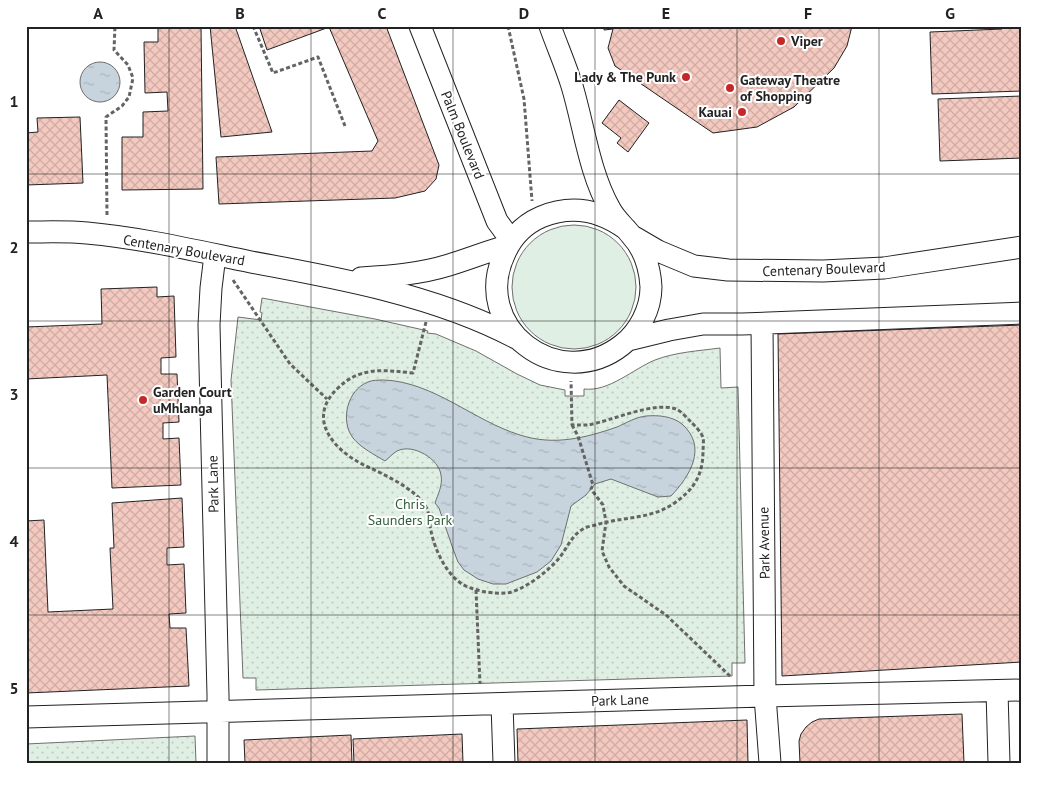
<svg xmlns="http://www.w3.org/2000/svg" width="1048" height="789" viewBox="0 0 1048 789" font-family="'PT Sans',sans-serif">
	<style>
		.grass { fill: url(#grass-dots); stroke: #6f6f6f }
		.garden { fill: #e0efe3; stroke: #6f6f6f }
		.water { fill: url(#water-ripples); stroke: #6f6f6f }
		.building { fill: url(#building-cross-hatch); stroke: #222 }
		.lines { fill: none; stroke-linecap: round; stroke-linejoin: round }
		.minor-casing { stroke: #222; stroke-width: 23 }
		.path { stroke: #646464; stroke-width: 3; stroke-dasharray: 4 2.5; stroke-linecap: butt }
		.minor { stroke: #fff; stroke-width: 21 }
		.grid { fill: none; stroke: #222; stroke-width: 1; stroke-opacity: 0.55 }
		.poi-dot { fill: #c62828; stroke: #fff; stroke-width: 2 }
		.labels { text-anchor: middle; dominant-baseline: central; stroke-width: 4; stroke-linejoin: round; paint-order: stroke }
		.poi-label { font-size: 14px; font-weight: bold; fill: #222; stroke: #fff; text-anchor: start }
		.street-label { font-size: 14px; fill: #222; stroke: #fff }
		.park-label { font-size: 14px; fill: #2f5e38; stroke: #fff }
		.neatline { fill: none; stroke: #222; stroke-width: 2 }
		.grid-label { font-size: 16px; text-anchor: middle; font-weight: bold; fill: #222 }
	</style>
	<defs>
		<pattern id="grass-dots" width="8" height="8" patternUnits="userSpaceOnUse" patternTransform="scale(1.25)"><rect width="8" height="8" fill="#e0efe3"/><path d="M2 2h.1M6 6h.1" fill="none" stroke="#c0cdc2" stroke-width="1.8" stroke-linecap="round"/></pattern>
		<pattern id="water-ripples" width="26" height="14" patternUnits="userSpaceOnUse" patternTransform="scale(1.25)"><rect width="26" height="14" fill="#c7d3dd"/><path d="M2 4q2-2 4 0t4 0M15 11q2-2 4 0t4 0" fill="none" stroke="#abb5bd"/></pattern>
		<pattern id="building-cross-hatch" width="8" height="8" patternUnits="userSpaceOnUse" patternTransform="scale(1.25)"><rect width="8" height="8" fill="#f3c9c0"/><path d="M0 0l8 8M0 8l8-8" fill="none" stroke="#d0aca5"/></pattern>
	</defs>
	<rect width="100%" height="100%" fill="#fff"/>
	<path class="grass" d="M262 298 375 319 428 331 427 333 436 334 476 351 517 374 540 385 565 390V396H584V389C609 392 633 369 655 360 676 352 698 351 720 348L721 388 738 387 745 663H732V676L256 690V678H243L231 380 238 317 261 320 262 313 260 312Z
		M195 736 196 763H26V744Z"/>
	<path class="garden" d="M512 287a62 62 0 1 1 124 0a62 62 0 1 1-124 0Z"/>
	<path class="water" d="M80 82a20 20 0 1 1 40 0a20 20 0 1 1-40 0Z
		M384 380C434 382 474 421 520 435 554 446 585 438 617 427 626 423 636 417 646 416 658 415 672 416 682 424 708 447 690 476 671 496L658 497 611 479 595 484 586 495 571 506 561 545 551 561 537 572 506 584H493L478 579 464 570 458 562 453 549 439 508 435 503C438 494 443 485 441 475 439 459 413 443 397 451 393 453 389 458 385 461 375 455 361 448 353 438 340 421 347 390 368 382 372 380 379 380 384 380Z"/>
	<path class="building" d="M158 26H201L203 189 122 190V137H143V112L168 111 167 92 145 93 144 42H158Z
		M210 26H235L272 132 221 137Z
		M259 26H332L267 50Z
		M332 26H386L439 165 436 179 425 191 395 198 219 204 216 157 372 151 378 141 329 27Z
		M604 26H852L847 46 834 68 794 107 757 127 713 133 615 66 608 48 613 29 604 30Z
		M1002 26H1022V91L932 94 930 32 1002 29Z
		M1022 96V158L940 161 938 99Z
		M619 100 649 123 628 152 617 143 621 138 602 123Z
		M80 117 83 183 26 185V133L38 132 37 118Z
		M157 287V297L174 296 176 357 161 358V374H177L179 422 163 423V439L179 438 181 485 112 488 107 375 26 379V327L102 324 101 289Z
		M1022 325V662L782 676 778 334Z
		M182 498 184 547 167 548V565L184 564 186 613 169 614 170 628H186L189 686 26 693V521L44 520 48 612 113 609 110 548H114L112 503Z
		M962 714 964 763H800L799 741 801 734 806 727 812 722 819 719Z
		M747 720 748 763H518L517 729Z
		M462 734 463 763H354L353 739Z
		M351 735 352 763H245L244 740Z"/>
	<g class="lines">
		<defs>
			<path id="minor" d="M420 26 497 221 505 232 513 239
				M550 26C557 46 566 66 572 86 584 126 589 172 610 209 615 219 624 226 631 235 644 249 650 268 651 287 651 309 639 332 622 345 558 395 469 327 505 253 512 237 525 224 541 217 572 204 600 210 626 229
				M26 232C46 232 67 231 87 233 142 238 197 251 251 262 339 278 437 296 516 338
				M634 237 658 251 694 266 728 270 823 271 884 268 1022 247
				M215 255 211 288 209 325 218 695V763
				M361 278C391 276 420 274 449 265 469 259 488 251 508 246
				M762 324 765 696 770 763
				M628 340 669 330 703 324H742L1022 313
				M997 691 999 763
				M502 704 504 763
				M26 717 765 696 1022 690"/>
		</defs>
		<use href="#minor" class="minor-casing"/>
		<path class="path" d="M253 26 273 73 318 57 345 126
			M508 26 524 99 532 201
			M107 215 106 117 122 106 129 97 133 78 128 65 114 50 115 26
			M233 280 290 364 327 399
			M426 322 413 373C384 370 360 366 337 389 305 420 336 452 366 466 385 475 416 489 426 507 430 514 429 523 431 531 435 551 449 582 471 588 482 592 495 594 507 593 523 591 550 570 560 557 567 548 572 535 583 529 587 526 594 526 599 524 623 517 651 519 673 504 694 490 703 475 703 451 703 447 704 442 703 438 702 433 695 426 691 422 687 418 681 411 676 409 654 401 611 421 588 425 583 425 578 425 572 425L571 381
			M572 425 578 436 593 485 591 489 603 505 606 522 602 551 609 567 624 586 666 615 731 677
			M476 590 480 684"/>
		<use href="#minor" class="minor"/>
	</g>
	<path class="grid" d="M169 26V763M311 26V763M453 26V763M595 26V763M737 26V763M879 26V763M26 174H1022M26 321H1022M26 468H1022M26 615H1022"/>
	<g class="poi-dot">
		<circle cx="781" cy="41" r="5"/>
		<circle cx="686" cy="77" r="5"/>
		<circle cx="730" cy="88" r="5"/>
		<circle cx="742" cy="112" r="5"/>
		<circle cx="143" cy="400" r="5"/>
	</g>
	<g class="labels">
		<g class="poi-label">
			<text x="791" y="41">Viper</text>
			<text x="676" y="77" text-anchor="end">Lady &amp; The Punk</text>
			<text x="740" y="80">Gateway Theatre<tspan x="740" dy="16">of Shopping</tspan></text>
			<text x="732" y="112" text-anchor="end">Kauai</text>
			<text x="153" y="392">Garden Court<tspan x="153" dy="16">uMhlanga</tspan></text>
		</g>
		<g class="street-label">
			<text transform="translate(463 135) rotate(68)">Palm Boulevard</text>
			<text transform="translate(184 250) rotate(10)">Centenary Boulevard</text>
			<text transform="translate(824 269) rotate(-2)">Centenary Boulevard</text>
			<text transform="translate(213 484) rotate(-91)">Park Lane</text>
			<text transform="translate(764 543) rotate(-91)">Park Avenue</text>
			<text transform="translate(620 700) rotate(-2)">Park Lane</text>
		</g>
		<g class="park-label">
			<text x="410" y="504">Chris<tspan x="410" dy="16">Saunders Park</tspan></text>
		</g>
	</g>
	<rect width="1048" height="789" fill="none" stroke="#ffffff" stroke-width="55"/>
	<rect x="28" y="28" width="992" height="734" class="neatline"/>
	<g class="grid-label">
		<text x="98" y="19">A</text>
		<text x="240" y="19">B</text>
		<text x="382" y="19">C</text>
		<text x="524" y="19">D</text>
		<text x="666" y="19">E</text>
		<text x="808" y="19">F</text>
		<text x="950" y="19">G</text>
		<text x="14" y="107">1</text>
		<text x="14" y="253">2</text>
		<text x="14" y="400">3</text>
		<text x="14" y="547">4</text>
		<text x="14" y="694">5</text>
	</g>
</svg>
